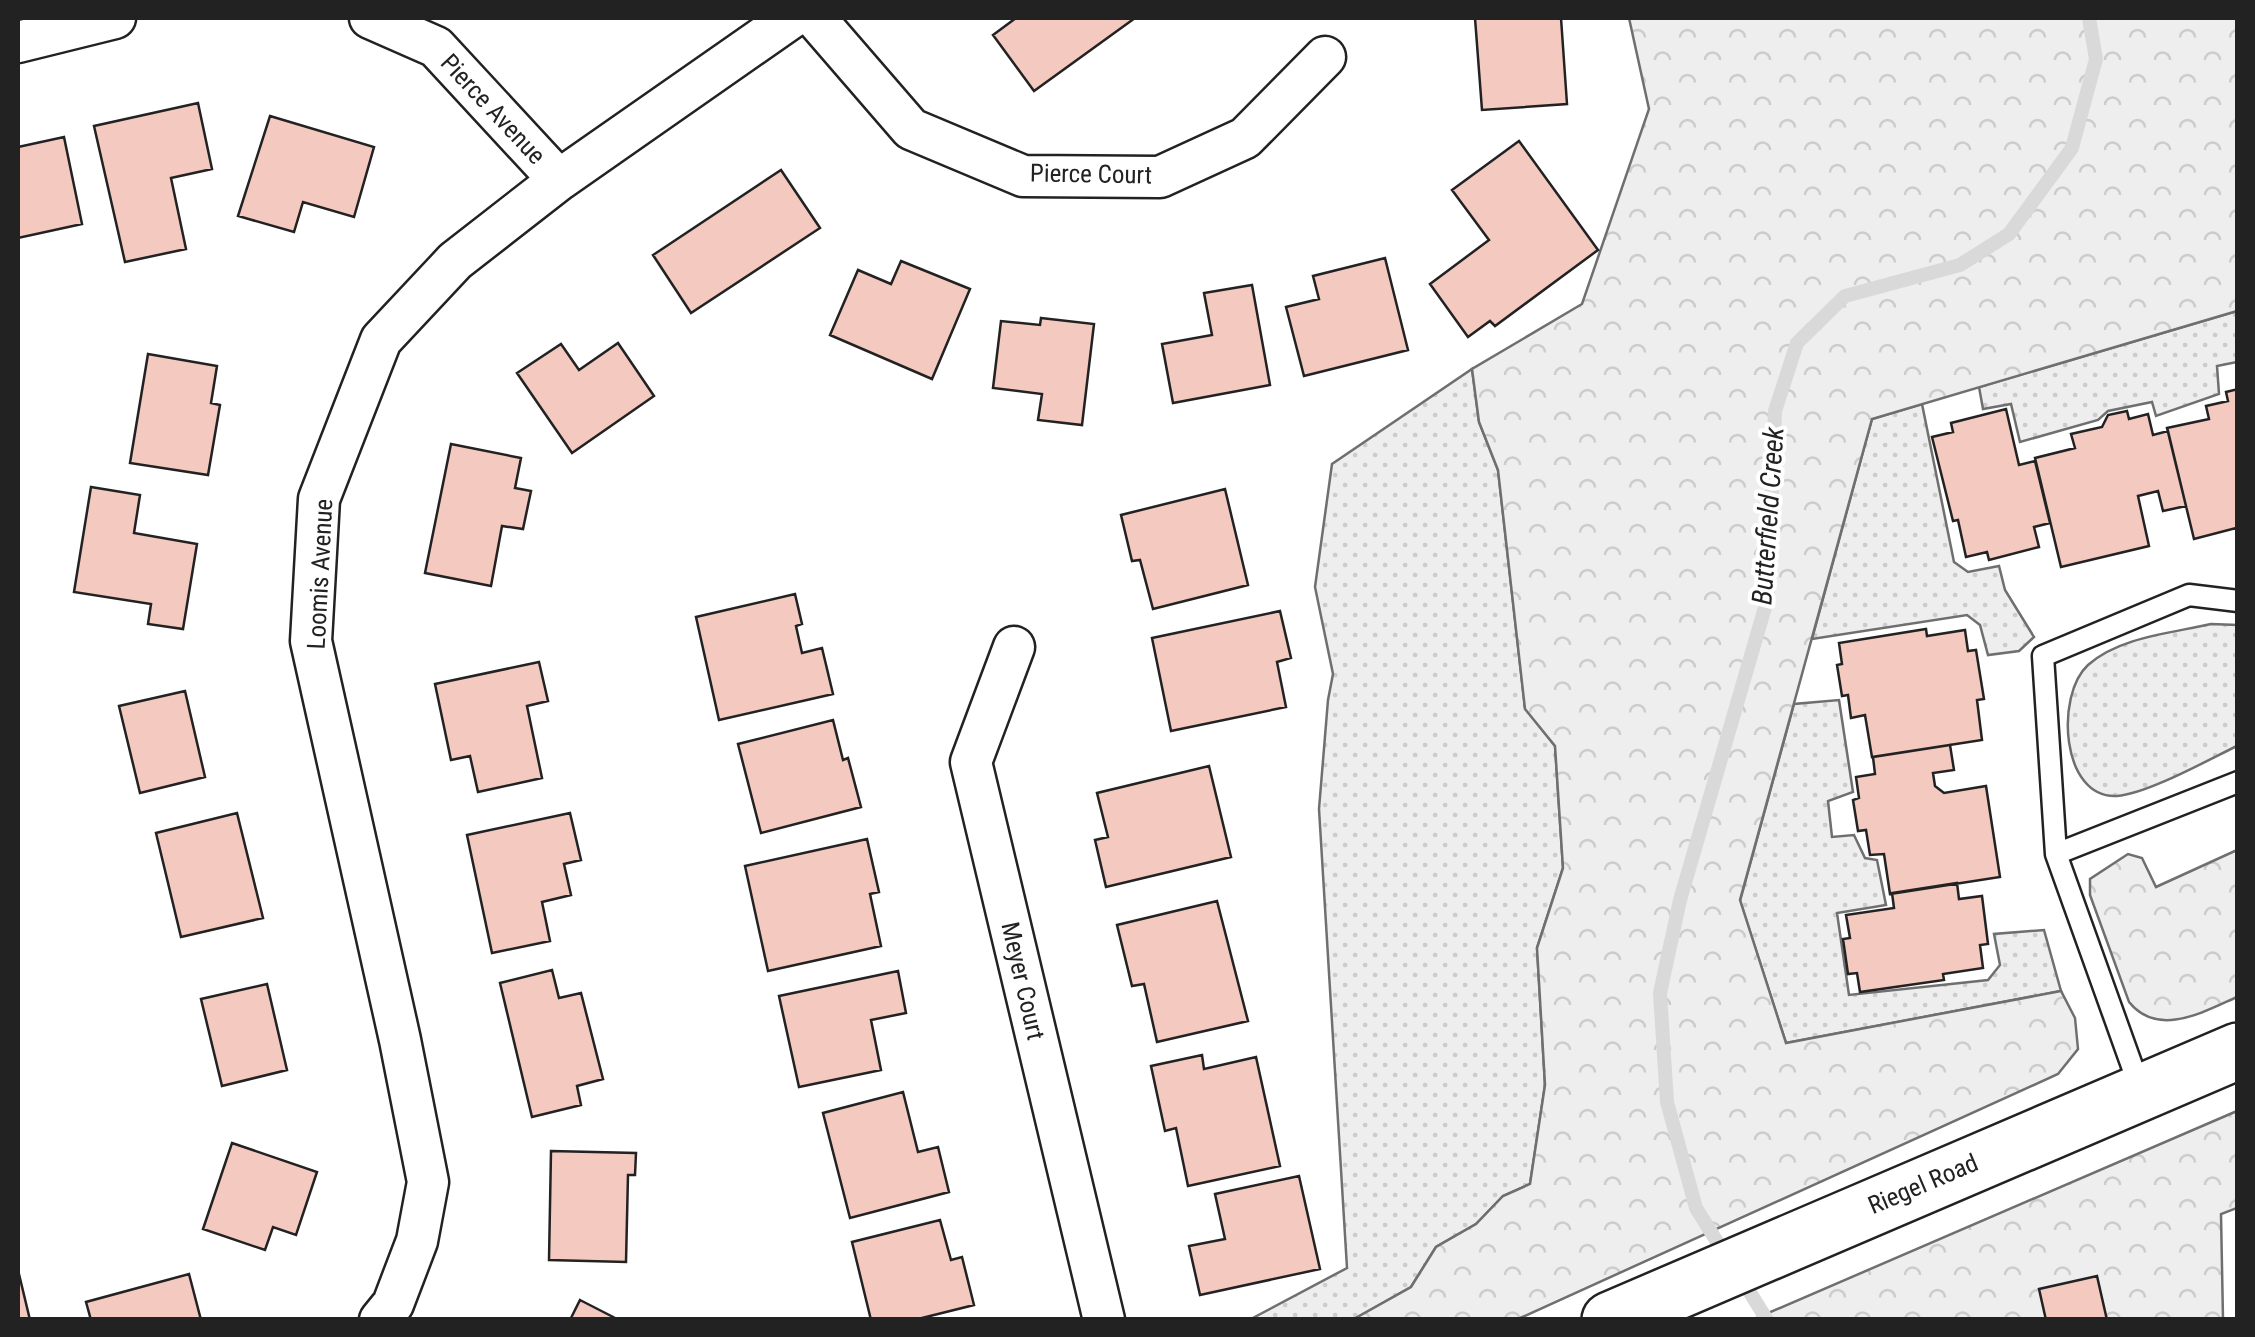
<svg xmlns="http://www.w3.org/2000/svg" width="2255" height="1337" viewBox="0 0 2255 1337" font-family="'Roboto Condensed',sans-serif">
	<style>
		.grass { fill: url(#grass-dots); stroke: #6f6f6f; stroke-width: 2.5 }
		.forest { fill: url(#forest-crowns); stroke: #6f6f6f; stroke-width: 2.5 }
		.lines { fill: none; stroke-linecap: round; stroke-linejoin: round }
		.stream { stroke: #d9d9d9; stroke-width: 14 }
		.building { fill: #f3c9c0; stroke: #222; stroke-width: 2.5 }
		.lane-casing { stroke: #222; stroke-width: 25 }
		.street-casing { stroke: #222; stroke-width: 45 }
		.secondary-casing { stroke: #222; stroke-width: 60 }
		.lane { stroke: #fff; stroke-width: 20 }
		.street { stroke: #fff; stroke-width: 40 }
		.secondary { stroke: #fff; stroke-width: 55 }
		.labels { text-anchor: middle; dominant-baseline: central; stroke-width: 8; stroke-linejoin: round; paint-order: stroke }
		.street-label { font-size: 25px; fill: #222; stroke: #fff }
		.water-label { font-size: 28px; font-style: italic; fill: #222; stroke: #fff }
	</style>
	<defs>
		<pattern id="grass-dots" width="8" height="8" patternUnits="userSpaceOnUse" patternTransform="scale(2.5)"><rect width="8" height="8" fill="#eee"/><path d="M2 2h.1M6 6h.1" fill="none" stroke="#ccc" stroke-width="1.8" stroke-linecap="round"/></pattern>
		<pattern id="forest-crowns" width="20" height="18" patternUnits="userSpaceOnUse" patternTransform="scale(2.5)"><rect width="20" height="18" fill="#eee"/><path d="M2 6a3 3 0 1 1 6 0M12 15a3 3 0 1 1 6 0" fill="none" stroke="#ccc"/></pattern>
	</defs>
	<rect width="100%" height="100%" fill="#fff"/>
	<path class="grass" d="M2237 311V362L2217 366 2219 394 2156 416 2152 402 2108 411 2098 420 2020 442 2011 404 1983 409 1979 387Z
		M1472 369 1479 422 1498 470 1525 708 1555 746 1563 868 1537 948 1545 1085 1530 1184 1503 1196 1476 1224 1436 1247 1411 1287 1354 1319 1249 1320 1347 1268 1319 809 1328 700 1333 674 1315 587 1332 464Z
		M1922 404 1954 562 1968 572 1999 566 2005 590 2034 637 2019 651 1988 655 1980 625 1967 615 1812 639 1872 419Z
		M2211 624 2237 625V746C2208 760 2147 794 2117 796 2061 799 2055 695 2088 665 2119 637 2172 633 2211 624Z
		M1839 700 1853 792 1828 801 1832 837 1854 835 1865 858 1877 860 1886 905 1837 913 1849 995 1988 980 2000 965 1994 934 2044 930 2061 991 1786 1043 1740 901 1794 704Z"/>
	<path class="forest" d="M1629 18H2237V311L1872 419 1740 900 1786 1043 2061 991 2075 1018 2078 1049 2058 1074 1518 1319H1354L1411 1287 1436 1247 1476 1224 1503 1196 1530 1184 1545 1085 1537 948 1563 868 1555 746 1525 709 1498 470 1479 422 1472 369 1582 304 1649 109Z
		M2237 850V997C2203 1012 2158 1038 2129 1002L2090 895V879L2128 854 2142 858 2156 887Z
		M2237 1111V1208L2221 1214 2223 1319 1752 1320Z"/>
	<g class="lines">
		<path class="stream" d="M1726 1256 1696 1208 1667 1102 1660 993 1680 900 1768 597 1775 411 1797 343 1845 296 1960 265 2009 234 2072 148 2096 59 2089 18
			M1741 1278 1767 1320"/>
	</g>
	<path class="building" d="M1016 18H1135L1034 91 993 35Z
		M1475 18H1561L1567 104 1482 110Z
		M198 103 212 169 171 178 186 249 125 262 94 126Z
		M270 116 374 147 354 217 303 202 294 232 238 216Z
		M64 137 82 224 18 238V147Z
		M1519 141 1598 250 1495 326 1490 321 1468 337 1430 284 1489 240 1452 190Z
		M781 170 820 228 691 313 653 255Z
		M1385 258 1408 350 1304 376 1286 307 1319 299 1313 276Z
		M901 261 970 289 932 379 830 335 858 270 891 284Z
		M1252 285 1270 385 1173 403 1162 344 1212 335 1204 293Z
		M1041 318 1094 324 1082 425 1038 420 1042 394 993 388 1001 321 1040 325Z
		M618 343 654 396 572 453 517 373 561 344 579 370Z
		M148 354 217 366 211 403 220 405 208 475 130 463Z
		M2238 389V534L2236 528 2194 539 2167 428 2209 419 2206 406 2228 401 2226 392Z
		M2006 409 2019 465 2035 461 2050 523 2034 527 2039 547 1989 560 1987 552 1966 557 1958 520 1953 521 1932 437 1953 432 1951 423Z
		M2127 411 2129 419 2148 414 2153 435 2168 431 2186 506 2163 511 2158 491 2138 496 2149 546 2061 567 2035 458 2075 448 2071 434 2102 427 2108 415Z
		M451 444 521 458 515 488 531 491 523 529 502 526 491 586 425 573Z
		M91 487 140 495 134 533 197 544 183 629 148 624 151 604 74 592Z
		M1225 489 1248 585 1153 609 1140 560 1132 561 1121 515Z
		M795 594 802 624 796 626 802 653 822 648 833 694 719 720 696 617Z
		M1280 611 1291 658 1277 662 1286 707 1171 731 1152 638Z
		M1926 629 1927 636 1965 630 1968 651 1976 650 1984 699 1977 700 1982 740 1872 757 1865 715 1851 718 1848 695 1842 696 1837 665 1842 664 1839 643Z
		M539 662 548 701 527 706 542 778 478 792 470 756 451 760 435 684Z
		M185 691 205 777 140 793 119 706Z
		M833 720 843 760 848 758 861 807 761 833 738 744Z
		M1950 745 1954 770 1933 773 1935 786 1944 793 1986 786 2000 877 1890 894 1884 854 1870 855 1866 830 1858 831 1853 800 1859 798 1856 777 1875 774 1873 757Z
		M1209 766 1231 857 1106 887 1095 840 1108 837 1097 793Z
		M237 813 263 918 181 937 156 833Z
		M570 813 581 860 564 864 571 895 542 902 550 941 492 953 467 835Z
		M867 839 879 892 870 894 881 946 768 971 745 866Z
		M1957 883 1959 899 1982 896 1988 944 1980 945 1983 968 1943 974 1944 980 1860 992 1857 973 1848 974 1843 939 1850 938 1846 915 1894 908 1892 893Z
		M1217 901 1248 1021 1157 1042 1144 984 1132 986 1117 925Z
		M552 970 559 998 581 993 603 1079 577 1086 581 1105 532 1117 500 983Z
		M898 971 906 1013 871 1020 881 1070 799 1087 779 996Z
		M267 984 287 1070 222 1086 201 999Z
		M1202 1055 1204 1069 1256 1057 1280 1166 1188 1186 1176 1128 1165 1131 1151 1066Z
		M903 1092 918 1152 938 1147 949 1192 850 1218 823 1113Z
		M232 1143 317 1172 296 1235 273 1227 265 1250 203 1229Z
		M551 1151 636 1153 635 1175H628L626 1262 549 1260Z
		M1299 1176 1320 1269 1200 1295 1189 1246 1225 1239 1215 1194Z
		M940 1220 951 1260 962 1257 974 1305 914 1320H871L852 1242Z
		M18 1270 30 1320H18Z
		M189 1274 201 1320H91L86 1302Z
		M2097 1276 2107 1320H2046L2039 1289Z
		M580 1300 619 1320H570Z"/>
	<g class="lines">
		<defs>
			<path id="lane" d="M2056 854 2238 782
				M2141 1091 2056 854 2043 656 2189 595 2238 601"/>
			<path id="street" d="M370 18 436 47 559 180
				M815 18 911 129 1023 176 1160 177 1245 138 1325 57
				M18 42 115 18
				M1014 647 971 762 1104 1320
				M380 1320 393 1304 417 1241 428 1182 400 1040 311 641 319 499 381 340 455 261 559 180 791 18"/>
			<path id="secondary" d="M1610 1320 2238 1051"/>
		</defs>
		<use href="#lane" class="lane-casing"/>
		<use href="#street" class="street-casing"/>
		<use href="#secondary" class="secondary-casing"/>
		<use href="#lane" class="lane"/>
		<use href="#street" class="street"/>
		<use href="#secondary" class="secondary"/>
	</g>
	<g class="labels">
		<g class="street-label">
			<text transform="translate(493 109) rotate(47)">Pierce Avenue</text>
			<text transform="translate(1091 174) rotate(1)">Pierce Court</text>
			<text transform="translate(320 574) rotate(-87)">Loomis Avenue</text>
			<text transform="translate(1023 981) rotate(77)">Meyer Court</text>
			<text transform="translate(1923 1184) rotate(-23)">Riegel Road</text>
		</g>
		<g class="water-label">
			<text transform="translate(1768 516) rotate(-86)">Butterfield Creek</text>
		</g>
	</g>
	<rect width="2255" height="1337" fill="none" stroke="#222222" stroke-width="40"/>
</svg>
